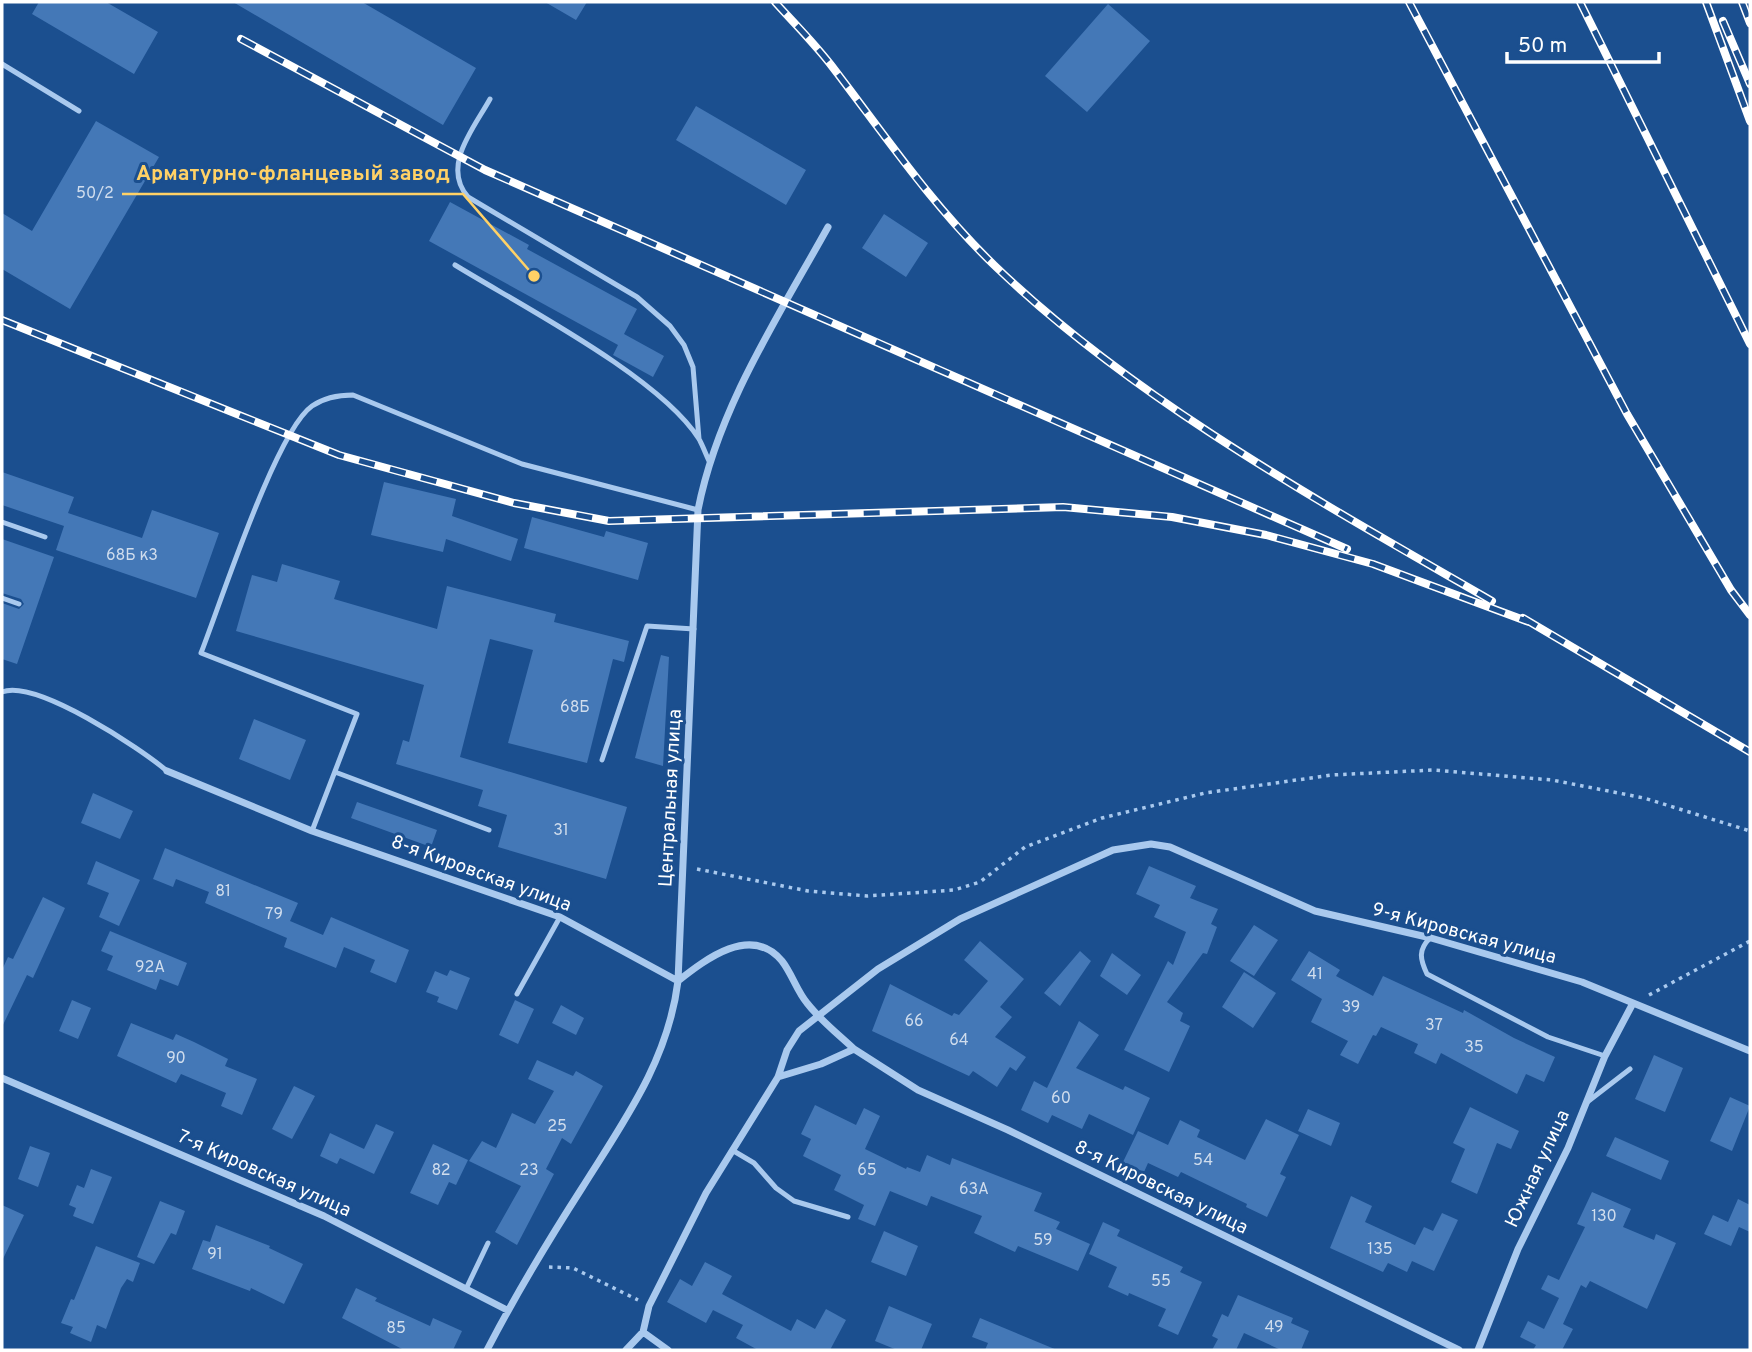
<svg xmlns="http://www.w3.org/2000/svg" width="1752" height="1352" viewBox="0 0 1752 1352" font-family="Overpass,sans-serif">
	<style>
		.building { fill: #4478b7 }
		.lines { fill: none; stroke-linecap: round; stroke-linejoin: round }
		.path { stroke: #a9c9ee; stroke-width: 3.5; stroke-dasharray: 3.5 5; stroke-linecap: butt }
		.lane { stroke: #a9c9ee; stroke-width: 5 }
		.street { stroke: #a9c9ee; stroke-width: 7 }
		.rail-casing { stroke: #fff; stroke-width: 8 }
		.rail { stroke: #1b4f8f; stroke-width: 5; stroke-dasharray: 16; stroke-linecap: butt }
		.labels { text-anchor: middle; dominant-baseline: central; stroke-width: 6; stroke-linejoin: round; paint-order: stroke }
		.number-label { font-size: 16px; fill: #d0dded }
		.street-label { font-size: 19px; fill: #fff; stroke: #1b4f8f }
		.leader { fill: none; stroke: #ffd166; stroke-width: 2.5 }
		.callout-dot { fill: #ffd166; stroke: #1b4f8f; stroke-width: 2.5 }
		.callout-label { font-size: 21px; text-anchor: middle; font-weight: bold; fill: #ffd166; stroke: #1b4f8f; stroke-width: 6; stroke-linejoin: round; paint-order: stroke }
	</style>
	<rect width="100%" height="100%" fill="#1b4f8f"/>
	<path class="building" d="M39 2H106L158 32 134 74 32 14Z
		M233 2H362L476 68 443 125Z
		M545 2H587L576 20Z
		M1108 4 1150 41 1087 112 1045 76Z
		M696 106 806 170 786 205 676 140Z
		M96 121 159 157 70 309 2 269V213L32 231Z
		M450 202 529 245 527 249 637 309 624 334 664 356 653 377 613 355 618 345 429 241Z
		M884 214 928 243 906 277 862 248Z
		M2 472 74 497 68 513 142 538 152 510 219 533 196 598 56 550 64 526 2 505Z
		M384 482 456 499 452 516 518 539 511 561 446 539 443 552 371 535Z
		M532 517 604 537 606 531 648 543 638 580 524 548Z
		M2 539 54 557 17 664 2 659V603L19 609 24 604 21 599 2 593Z
		M282 564 340 581 334 599 437 629 447 586 556 614 554 622 629 641 624 662 613 659 587 763 508 743 533 650 490 639 460 757 627 807 606 879 498 847 507 815 478 806 483 790 396 764 403 740 409 742 424 685 236 631 252 575 277 582Z
		M661 655 669 657 663 766 635 758Z
		M254 719 306 740 290 780 239 759Z
		M93 793 133 811 120 839 81 823Z
		M357 802 437 830 431 847 351 818Z
		M165 848 298 903 290 921 323 935 331 917 409 950 396 983 370 972 375 960 344 947 336 968 284 947 287 938 205 903 209 892 176 879 173 887 153 879Z
		M96 861 140 880 119 926 99 917 109 893 87 884Z
		M1149 866 1196 886 1190 898 1218 909 1211 924 1217 927 1207 954 1203 953 1167 1002 1183 1013 1180 1021 1190 1026 1169 1072 1124 1050 1168 961 1173 965 1186 932 1154 917 1160 905 1136 894Z
		M43 897 65 908 33 978 27 975 2 1027V970L8 957 13 959Z
		M1254 925 1278 940 1254 976 1230 961Z
		M110 931 187 963 178 986 160 979 156 990 107 970 113 956 101 951Z
		M980 941 1024 979 1000 1007 1012 1017 995 1037 1026 1057 1016 1071 1010 1067 997 1087 973 1071 969 1076 872 1031 890 984 952 1016 954 1013 959 1015 988 981 964 960Z
		M1080 951 1091 961 1060 1006 1044 993Z
		M1309 951 1340 970 1336 976 1373 996 1383 976 1463 1013 1464 1010 1514 1038 1555 1057 1544 1082 1526 1074 1517 1094 1441 1053 1436 1064 1414 1053 1418 1044 1381 1027 1376 1036 1373 1035 1358 1064 1340 1055 1348 1041 1311 1022 1322 999 1291 980Z
		M1112 953 1141 975 1127 995 1100 976Z
		M450 970 470 978 457 1010 437 1002 439 997 426 992 435 971 447 976Z
		M1244 972 1276 993 1253 1028 1222 1007Z
		M72 1000 91 1008 78 1039 59 1031Z
		M515 1000 534 1009 518 1044 499 1035Z
		M561 1005 584 1018 576 1035 552 1023Z
		M1079 1021 1099 1035 1076 1068 1123 1090 1125 1086 1150 1098 1133 1135 1089 1114 1082 1129 1052 1115 1048 1123 1021 1110 1034 1081 1047 1088Z
		M131 1023 173 1040 176 1034 194 1042 228 1059 225 1066 257 1079 242 1115 221 1106 226 1093 181 1074 176 1083 117 1056Z
		M1654 1055 1683 1068 1665 1112 1635 1099Z
		M537 1060 573 1076 576 1071 603 1086 571 1144 562 1138 546 1169 554 1174 517 1245 495 1232 521 1186 469 1161 482 1141 496 1148 512 1113 535 1124 554 1091 528 1079Z
		M294 1086 315 1096 292 1139 272 1129Z
		M1730 1097 1750 1106 1732 1151 1710 1141Z
		M815 1105 856 1125 864 1108 880 1116 865 1149 906 1169 907 1167 920 1172 927 1155 950 1165 952 1158 1042 1193 1034 1211 1060 1222 1056 1229 1090 1244 1078 1271 1018 1246 1015 1252 974 1233 982 1216 931 1196 927 1206 890 1191 875 1226 858 1219 864 1205 834 1190 841 1175 803 1156 811 1139 801 1134Z
		M1470 1107 1519 1131 1511 1149 1497 1143 1477 1194 1451 1182 1465 1149 1453 1143Z
		M1308 1109 1340 1123 1331 1146 1298 1131Z
		M1266 1119 1299 1135 1280 1174 1286 1177 1267 1217 1246 1207 1247 1204 1181 1172 1178 1177 1148 1163 1144 1172 1123 1162 1138 1131 1168 1145 1180 1120 1200 1130 1197 1137 1245 1160Z
		M376 1124 394 1132 374 1174 340 1158 337 1164 320 1156 330 1133 364 1149Z
		M1615 1137 1669 1161 1661 1180 1606 1156Z
		M433 1144 468 1160 456 1185 449 1182 438 1205 410 1193Z
		M30 1146 50 1153 38 1187 18 1179Z
		M91 1169 112 1177 93 1224 73 1216 76 1208 69 1205 77 1185 84 1188Z
		M1592 1192 1631 1209 1623 1227 1654 1240 1656 1234 1676 1243 1647 1309 1590 1281 1586 1288 1581 1285 1563 1324 1573 1329 1562 1350H1533L1536 1345 1520 1337 1528 1321 1544 1329 1559 1298 1541 1289 1548 1275 1559 1280 1585 1227 1577 1224Z
		M1351 1196 1372 1206 1365 1222 1415 1245 1424 1227 1433 1231 1442 1213 1458 1220 1434 1271 1412 1261 1407 1272 1388 1263 1383 1272 1330 1248Z
		M1738 1199 1750 1205V1232L1739 1227 1731 1246 1704 1234 1713 1215 1728 1222Z
		M160 1201 185 1211 176 1235 171 1233 154 1264 137 1257Z
		M2 1205 24 1215 2 1261Z
		M1103 1222 1120 1230 1117 1236 1183 1267 1180 1272 1202 1282 1178 1335 1158 1326 1166 1309 1129 1293 1128 1296 1108 1287 1117 1267 1089 1254Z
		M216 1225 270 1246 269 1248 303 1264 284 1304 251 1288 250 1291 192 1269 203 1240 210 1242Z
		M884 1231 918 1246 906 1276 871 1262Z
		M96 1246 140 1263 133 1282 127 1279 121 1288 106 1329 97 1325 91 1342 70 1333 73 1327 61 1323 71 1299 74 1300Z
		M705 1262 732 1276 722 1294 791 1331 797 1319 815 1329 826 1309 846 1320 830 1350H758L736 1338 743 1325 713 1310 706 1323 667 1302 680 1279 692 1286Z
		M356 1288 377 1298 375 1301 430 1326 433 1318 462 1331 453 1350H404L342 1318Z
		M1238 1295 1293 1318 1291 1323 1309 1331 1301 1350H1281L1244 1333 1236 1350H1212L1218 1339 1212 1336 1222 1314 1228 1317Z
		M889 1306 932 1324 921 1350H897L875 1341Z
		M980 1318 1057 1350H985L988 1343 972 1337Z"/>
	<g class="lines">
		<path class="path" d="M697 869 808 891 867 896 954 890 980 882 1025 847 1102 818 1205 793 1332 775 1433 770 1552 780 1644 798 1750 831
			M1649 995 1750 941
			M549 1267 573 1268 638 1300"/>
		<path class="lane" d="M2 64 79 111
			M490 99C474 128 441 166 468 197L637 297 670 326 684 345 693 367 699 439
			M455 265C520 305 660 377 699 439 703 446 706 455 710 463
			M2 522 45 537
			M2 598 19 604
			M2 692C36 679 140 748 167 771
			M602 760 647 626 694 629
			M335 772 489 830
			M312 831 357 714 201 653C220 605 276 431 312 406 325 397 338 395 353 395L522 464 698 510
			M1430 938C1418 950 1420 959 1427 974L1548 1037 1605 1056
			M517 994 560 917
			M1586 1103 1630 1069
			M732 1150 754 1163 776 1188 794 1201 848 1217
			M466 1289 488 1243"/>
		<path class="street" d="M167 771 312 831 560 917 678 981C706 959 751 924 782 961 792 974 797 991 807 1003 820 1020 838 1034 854 1049
			M778 1077 821 1064 854 1049 918 1090 1008 1130 1459 1350
			M2 1078 324 1216 507 1310
			M643 1332 668 1350
			M487 1350C516 1294 548 1241 582 1188 624 1121 668 1061 678 981L698 510C718 408 778 317 828 227
			M626 1350 643 1332 649 1306 706 1193 778 1077 787 1050 799 1031 878 969 960 919 1113 850 1151 844 1170 847 1315 911 1431 938 1582 982 1750 1051
			M1478 1350 1518 1249 1568 1148 1605 1056 1632 1005"/>
		<defs>
			<path id="rail" d="M775 2C794 23 814 43 831 65 884 134 931 204 994 265 1134 400 1324 504 1492 601
				M1409 2 1627 414 1731 590 1750 615
				M1580 2 1750 344
				M1706 2 1750 121
				M1742 2 1750 23
				M1723 21 1750 84
				M241 39 485 170 1347 549
				M2 320 339 455 514 503 609 521 1063 507 1172 517 1266 535 1373 564 1529 622
				M1523 618 1750 752"/>
		</defs>
		<use href="#rail" class="rail-casing"/>
		<use href="#rail" class="rail"/>
	</g>
	<g class="labels">
		<g class="number-label">
			<text x="95" y="194">50/2</text>
			<text x="132" y="556">68Б к3</text>
			<text x="575" y="708">68Б</text>
			<text x="561" y="831">31</text>
			<text x="223" y="892">81</text>
			<text x="274" y="915">79</text>
			<text x="150" y="968">92А</text>
			<text x="1315" y="975">41</text>
			<text x="1351" y="1008">39</text>
			<text x="914" y="1022">66</text>
			<text x="1434" y="1026">37</text>
			<text x="959" y="1041">64</text>
			<text x="1474" y="1048">35</text>
			<text x="176" y="1059">90</text>
			<text x="1061" y="1099">60</text>
			<text x="557" y="1127">25</text>
			<text x="1203" y="1161">54</text>
			<text x="441" y="1171">82</text>
			<text x="529" y="1171">23</text>
			<text x="867" y="1171">65</text>
			<text x="974" y="1190">63А</text>
			<text x="1604" y="1217">130</text>
			<text x="1043" y="1241">59</text>
			<text x="1380" y="1250">135</text>
			<text x="215" y="1255">91</text>
			<text x="1161" y="1282">55</text>
			<text x="1274" y="1328">49</text>
			<text x="396" y="1329">85</text>
		</g>
		<g class="street-label">
			<text transform="translate(671 798) rotate(-87)">Центральная улица</text>
			<text transform="translate(481 874) rotate(20)">8-я Кировская улица</text>
			<text transform="translate(1464 934) rotate(15)">9-я Кировская улица</text>
			<text transform="translate(1538 1169) rotate(-65)">Южная улица</text>
			<text transform="translate(264 1174) rotate(24)">7-я Кировская улица</text>
			<text transform="translate(1161 1188) rotate(26)">8-я Кировская улица</text>
		</g>
	</g>
	<path class="leader" d="M534 276L463 194H122"/>
	<circle class="callout-dot" cx="534" cy="276" r="7"/>
	<g class="callout-label">
		<text x="293" y="180">Арматурно-фланцевый завод</text>
	</g>
	<rect width="1752" height="1352" fill="none" stroke="#ffffff" stroke-width="7"/>
	<path d="M1507 52v10h152v-10" fill="none" stroke="#ffffff" stroke-width="3.5"/>
	<text x="1518" y="52" font-size="21" fill="#ffffff" stroke="#1b4f8f" stroke-width="5" paint-order="stroke">50 m</text>
</svg>
